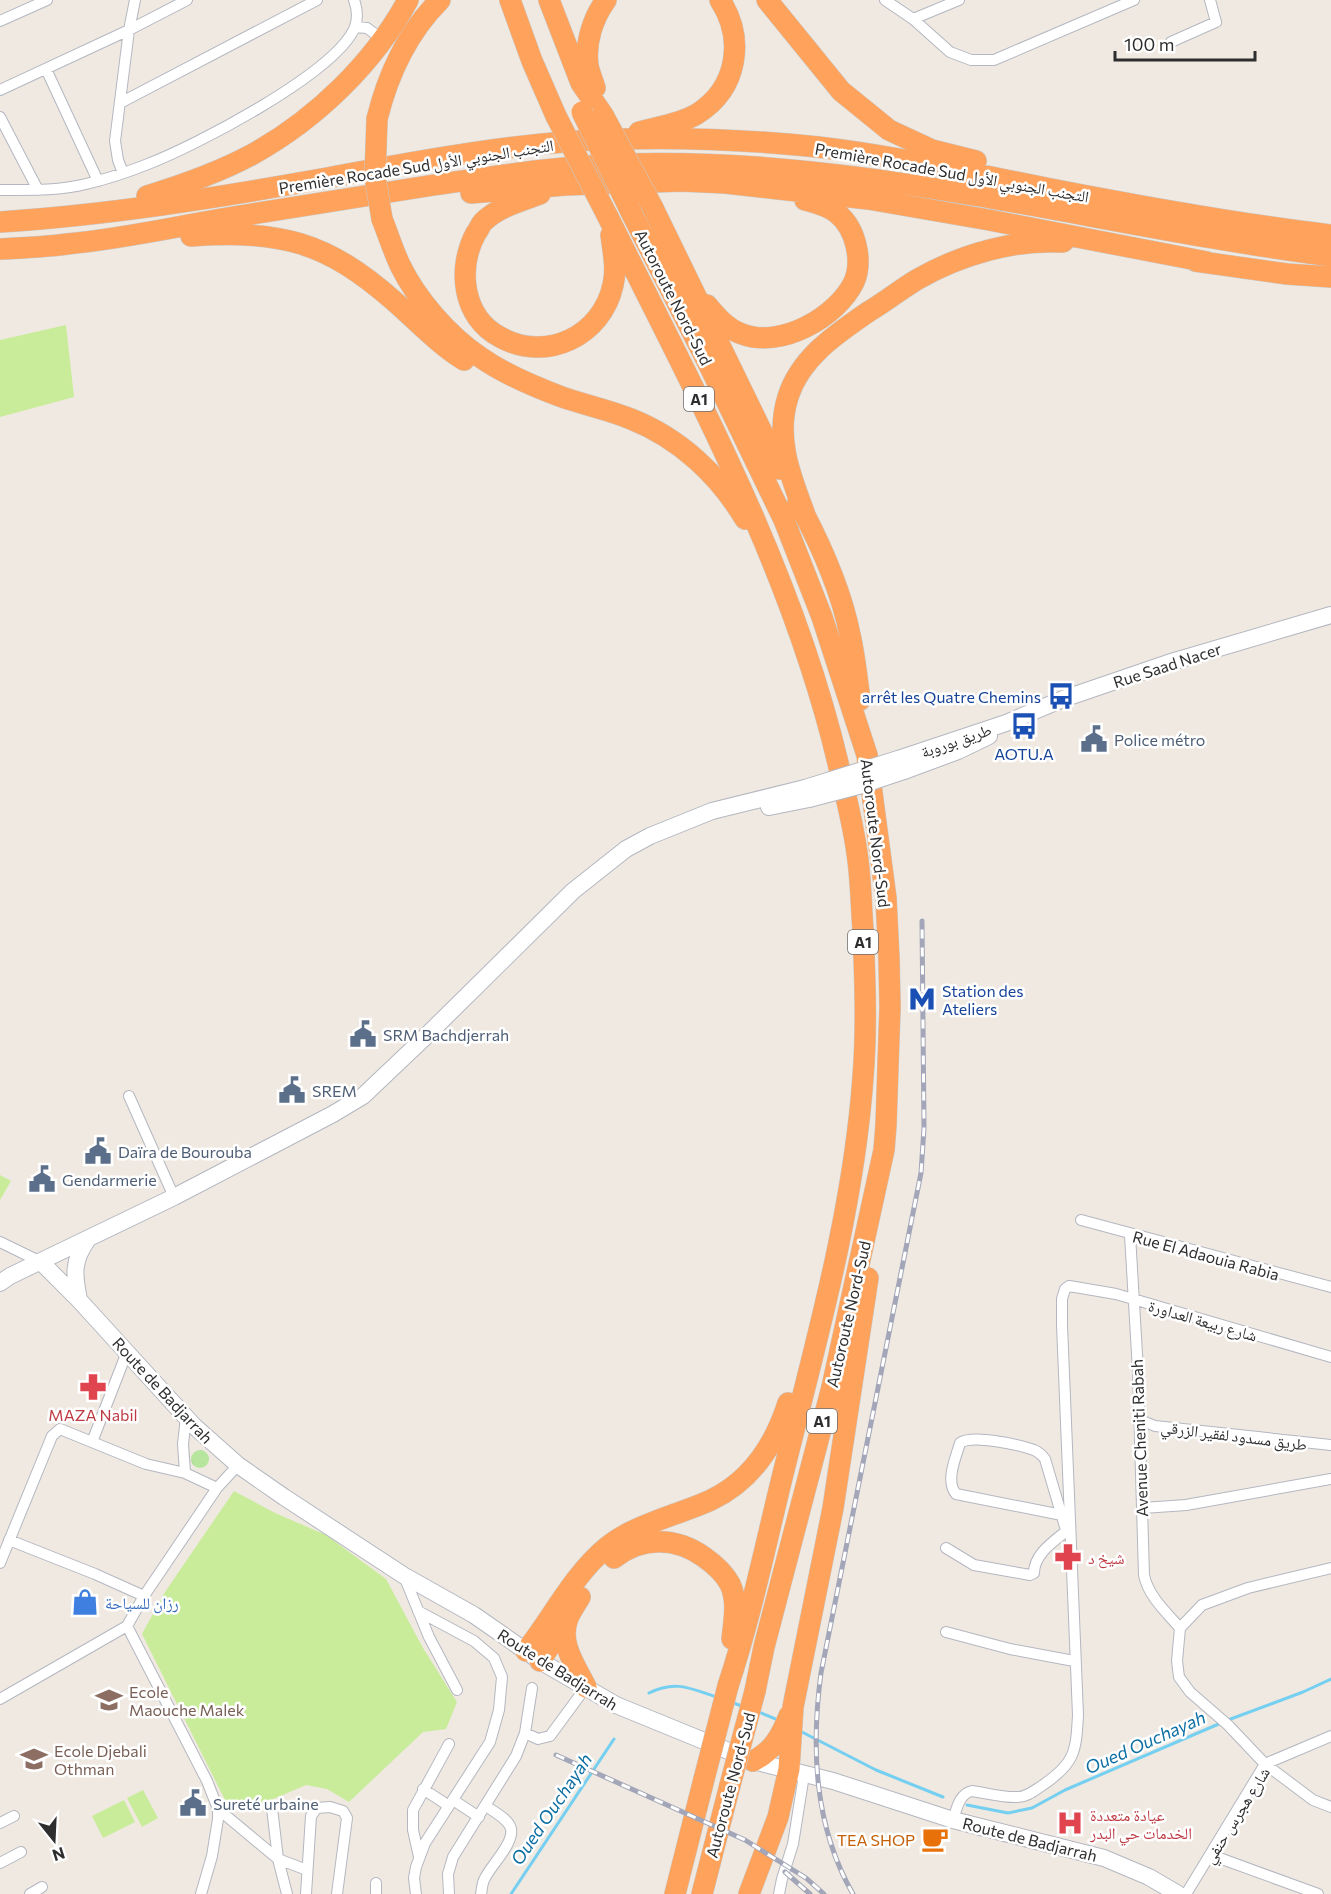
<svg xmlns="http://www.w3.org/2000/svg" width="1331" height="1894" viewBox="0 0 1331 1894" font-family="Commissioner,'Noto Naskh Arabic',sans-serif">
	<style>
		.forest { fill: url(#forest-firs) }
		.pitch { fill: #c9ec9a }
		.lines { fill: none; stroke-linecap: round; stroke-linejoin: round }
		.stream { stroke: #75cff0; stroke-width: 3 }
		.street-casing { stroke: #b4b7c1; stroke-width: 12 }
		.secondary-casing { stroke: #b4b7c1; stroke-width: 18 }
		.highway-casing { stroke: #c9c9c9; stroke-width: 22 }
		.street { stroke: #fff; stroke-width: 10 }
		.secondary { stroke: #fff; stroke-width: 16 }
		.highway { stroke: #ffa35c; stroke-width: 21 }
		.rail-casing { stroke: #a3a6b8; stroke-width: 5 }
		.rail { stroke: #fff; stroke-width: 3; stroke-dasharray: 9; stroke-linecap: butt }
		.secondary-bridge-casing { stroke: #b4b7c1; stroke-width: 18; stroke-linecap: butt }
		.highway-bridge-casing { stroke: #c9c9c9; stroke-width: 22; stroke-linecap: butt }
		.secondary-bridge { stroke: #fff; stroke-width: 16 }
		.highway-bridge { stroke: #ffa35c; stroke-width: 21 }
		.labels { text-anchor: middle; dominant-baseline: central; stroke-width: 5; stroke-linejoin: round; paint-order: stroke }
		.shield { fill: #fff; stroke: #6d6d6d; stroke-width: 1.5 }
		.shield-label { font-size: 15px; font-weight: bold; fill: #2e2e2e }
		.street-label { font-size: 16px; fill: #2e2e2e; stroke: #fff }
		.transit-label { font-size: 16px; fill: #164399; stroke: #fff; text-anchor: end }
		.service-label { font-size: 16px; fill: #4e5e75; stroke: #fff; text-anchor: start }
		.health-label { font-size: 16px; fill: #be3a42; stroke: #fff; text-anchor: start }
		.shop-label { font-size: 16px; fill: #366cbe; stroke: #fff; text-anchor: start }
		.education-label { font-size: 16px; fill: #785e54; stroke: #fff; text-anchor: start }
		.food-label { font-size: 16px; fill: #c56008; stroke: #fff; text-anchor: end }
		.water-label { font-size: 18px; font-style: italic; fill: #0d6fa3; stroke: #fff }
	</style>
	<defs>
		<pattern id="forest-firs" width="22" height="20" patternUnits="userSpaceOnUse" patternTransform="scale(1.5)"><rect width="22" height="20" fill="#b6e59e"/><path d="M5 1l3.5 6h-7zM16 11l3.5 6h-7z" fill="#9dc588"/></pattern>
	</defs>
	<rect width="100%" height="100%" fill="#efe9e1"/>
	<path class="forest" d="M191 1459a9 9 0 1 1 18 0a9 9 0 1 1-18 0Z"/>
	<path class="pitch" d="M66 325 74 397 0 417V340Z
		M0 1175 11 1181 0 1200Z
		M234 1491 275 1513 326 1535 386 1579 423 1648 457 1702 446 1729 423 1732 349 1802 327 1789 306 1785 257 1806H228L142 1634 165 1592Z
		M143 1790 158 1818 142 1827 127 1798Z
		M124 1800 135 1822 103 1838 92 1816Z"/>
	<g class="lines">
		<path class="stream" d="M649 1693C675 1680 690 1688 716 1697
			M731 1702 744 1707
			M759 1712 778 1720
			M1228 1720 1303 1692 1331 1679
			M800 1731 876 1770 943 1797
			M967 1805 1008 1813 1032 1808 1065 1790 1221 1723
			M511 1894 614 1739"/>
		<defs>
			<path id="street" d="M885 0 913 19 950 52 971 60H994L1134 0
				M913 19 959 0
				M0 21 47 0
				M355 27 367 28 382 39
				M1171 42 1216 22 1210 0
				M46 69 98 181
				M0 90 129 30 187 0
				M120 103 317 0
				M0 117 38 190
				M123 173 118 160 115 141 129 30 135 0
				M0 190C29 190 58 191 86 184 107 179 128 172 148 164 195 146 336 73 355 27 358 18 357 8 354 0
				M129 1096 174 1197
				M1081 1220 1331 1287
				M1130 1235 1138 1371 1144 1575C1148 1596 1167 1613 1180 1628
				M0 1242 41 1262
				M1138 1419 1155 1426 1331 1445
				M92 1442 127 1352
				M185 1473 183 1444 186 1417
				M1143 1508 1186 1505 1331 1479
				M1062 1515 956 1494C945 1481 956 1457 960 1443 972 1434 1020 1445 1034 1450 1039 1452 1042 1455 1045 1459L1066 1530
				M9 1540 95 1574 144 1596
				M946 1548 974 1565 1030 1575 1034 1573C1034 1553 1056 1540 1070 1528
				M0 1563 52 1436 60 1429 146 1464 185 1473 217 1488
				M1331 1568 1248 1588 1202 1605 1180 1628 1177 1661 1179 1677 1190 1692 1228 1725 1265 1764 1313 1800 1331 1807
				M404 1576 429 1637 457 1690
				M127 1626 207 1781 218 1809V1819L212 1856 201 1894
				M946 1632 1010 1649 1074 1661
				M0 1699 127 1626 144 1596 217 1488 238 1465
				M525 1733 538 1739 550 1736 586 1687
				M423 1789 449 1806
				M453 1800 479 1817
				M272 1808 278 1859 307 1870
				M218 1809 278 1859 287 1894
				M953 1820C957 1808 959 1794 972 1791 987 1793 1003 1798 1018 1797 1027 1797 1035 1790 1043 1785 1075 1763 1076 1752 1078 1715L1062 1325V1299L1065 1289 1069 1286 1075 1287 1116 1294 1331 1357
				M0 1823 14 1816
				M1211 1855 1318 1894
				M419 1857 413 1830V1810L449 1744
				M0 1863 21 1852
				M30 1894 42 1887
				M306 1894 311 1816 317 1808 330 1807 343 1811 347 1818 337 1894
				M376 1894V1883
				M416 1894 414 1878 416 1867 425 1843 490 1742 499 1710 502 1677 494 1658 474 1641 418 1611
				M449 1894 448 1874 453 1857 516 1756 525 1733 532 1688
				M481 1894C482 1889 482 1884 484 1880 490 1866 514 1844 511 1829 509 1819 494 1812 486 1806
				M779 1894 782 1879 793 1844 804 1775
				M1186 1894 1265 1764 1331 1736"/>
			<path id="secondary" d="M898 759 1006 723 1063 699 1168 663 1331 615
				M904 771 958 751 989 736
				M769 807 809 799
				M41 1262 79 1300 194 1426 238 1465 284 1497 403 1575 474 1615 540 1661 616 1705 753 1761 833 1781 953 1820 1104 1858 1149 1877 1178 1894
				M0 1283 10 1276 174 1197 333 1114 363 1096 422 1040 573 891 626 849 650 836 712 811 805 788
				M79 1300C74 1275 72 1261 88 1239"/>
			<path id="highway" d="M510 0 532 61 556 116
				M549 0 581 83 603 115
				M767 0 841 91 889 130 932 150 976 161
				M595 88C593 81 589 72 588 65 585 42 593 18 606 0
				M377 119C388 74 407 33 440 0
				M639 132C657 127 680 124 697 114 738 88 745 39 720 0
				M471 193 565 185 682 181 725 183 868 199 989 220 1207 262
				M540 194C521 201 498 207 483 222 480 225 479 230 476 233 457 268 462 317 500 337 546 363 602 336 613 285 617 268 613 252 611 235
				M147 196C183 185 220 172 253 154 316 119 374 63 408 0
				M653 208 780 469
				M631 212 709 365 784 520 822 617 867 755 886 898 889 959 890 1007 886 1125 884 1150 832 1387 764 1647 755 1691
				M608 217C696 394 792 569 838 763 845 793 853 823 857 853 861 879 861 905 863 930 865 979 867 1028 863 1077 854 1205 819 1331 788 1454 768 1532 753 1610 728 1686
				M382 219C388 234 393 250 400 265 417 300 448 335 480 357 504 374 535 387 562 397 585 405 609 410 631 419 679 438 719 475 745 519
				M0 222C108 215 215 198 321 179 418 161 517 142 616 139 683 137 751 140 818 147 896 156 974 174 1051 189 1144 207 1237 224 1331 235
				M191 236C280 230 326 241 394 301 417 321 438 344 464 360
				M0 249C22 248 45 247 67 244 121 239 174 227 227 218 296 207 365 196 434 185 497 176 559 166 622 164 861 156 1096 226 1331 256
				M1195 261 1287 274 1331 277
				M707 305C717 317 727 329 742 334 781 349 837 317 854 282 863 261 856 229 838 214 829 206 816 203 805 200
				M798 502C820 543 841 589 850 635 855 657 857 678 860 700
				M804 512C790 475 775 437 788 397 800 358 836 334 868 312 885 302 901 289 918 279 960 255 1014 239 1063 242
				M614 1558C642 1536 676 1537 704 1557 714 1564 724 1573 730 1584 738 1601 734 1620 732 1639
				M580 1597C576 1604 571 1611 568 1618 558 1643 576 1666 586 1687
				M526 1651C553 1617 573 1575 607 1547 624 1533 644 1526 664 1518 680 1512 696 1507 711 1500 751 1481 775 1444 788 1403
				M540 1661 564 1624
				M753 1761C773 1751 781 1736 789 1716
				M675 1894 704 1779
				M702 1894 730 1785
				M749 1894 778 1817 789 1769 793 1707 833 1508 868 1278"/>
		</defs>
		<use href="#street" class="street-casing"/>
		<use href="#secondary" class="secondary-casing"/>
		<use href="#highway" class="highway-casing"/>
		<use href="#street" class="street"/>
		<use href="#secondary" class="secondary"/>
		<use href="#highway" class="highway"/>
		<defs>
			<path id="rail" d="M556 1755 745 1840 806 1878 824 1894
				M785 1872 810 1894
				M853 1894C814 1826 811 1748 821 1673L921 1173 924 1128 922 921"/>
		</defs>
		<use href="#rail" class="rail-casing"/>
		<use href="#rail" class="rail"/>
		<defs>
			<path id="secondary-bridge" d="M805 788 898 759
				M809 799 862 785 904 771"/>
			<path id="highway-bridge" d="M582 112 631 212
				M603 115 653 208
				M556 116 608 217
				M377 119 375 177 382 219
				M704 1779 728 1686
				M730 1785 755 1691"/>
		</defs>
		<use href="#secondary-bridge" class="secondary-bridge-casing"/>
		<use href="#highway-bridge" class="highway-bridge-casing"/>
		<use href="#secondary-bridge" class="secondary-bridge"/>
		<use href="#highway-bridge" class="highway-bridge"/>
	</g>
	<defs>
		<symbol id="bus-bare" viewBox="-9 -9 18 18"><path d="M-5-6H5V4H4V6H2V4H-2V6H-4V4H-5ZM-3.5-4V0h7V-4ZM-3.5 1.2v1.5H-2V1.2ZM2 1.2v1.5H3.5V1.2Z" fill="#1a4fb4" stroke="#fff" stroke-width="2.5" paint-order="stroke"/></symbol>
		<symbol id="civic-bare" viewBox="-9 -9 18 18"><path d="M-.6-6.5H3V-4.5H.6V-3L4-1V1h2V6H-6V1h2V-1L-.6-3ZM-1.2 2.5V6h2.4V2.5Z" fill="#5c6f8a" stroke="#fff" stroke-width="2.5" paint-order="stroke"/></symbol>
		<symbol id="metro-bare" viewBox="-9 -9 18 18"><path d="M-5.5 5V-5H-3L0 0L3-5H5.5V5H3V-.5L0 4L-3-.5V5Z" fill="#1a4fb4" stroke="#fff" stroke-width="2.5" paint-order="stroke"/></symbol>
		<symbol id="pharmacy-bare" viewBox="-9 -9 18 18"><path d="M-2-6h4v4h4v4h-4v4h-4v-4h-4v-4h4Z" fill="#e0444e" stroke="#fff" stroke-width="2.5" paint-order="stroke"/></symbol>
		<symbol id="shop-bare" viewBox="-9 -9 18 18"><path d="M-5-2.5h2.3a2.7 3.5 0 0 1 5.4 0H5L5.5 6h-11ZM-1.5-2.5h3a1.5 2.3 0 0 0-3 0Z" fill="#3f7fe0" stroke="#fff" stroke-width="2.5" paint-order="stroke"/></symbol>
		<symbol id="school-bare" viewBox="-9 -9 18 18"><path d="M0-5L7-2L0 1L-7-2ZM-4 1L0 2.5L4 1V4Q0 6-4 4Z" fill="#8d6e63" stroke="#fff" stroke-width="2.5" paint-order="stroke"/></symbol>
		<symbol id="hospital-bare" viewBox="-9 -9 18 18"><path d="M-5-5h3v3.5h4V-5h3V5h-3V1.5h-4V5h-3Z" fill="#e0444e" stroke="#fff" stroke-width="2.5" paint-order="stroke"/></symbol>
		<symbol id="cafe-bare" viewBox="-9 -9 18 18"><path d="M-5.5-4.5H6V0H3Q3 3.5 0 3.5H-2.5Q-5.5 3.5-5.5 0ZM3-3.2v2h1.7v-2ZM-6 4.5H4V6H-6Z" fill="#e8710a" stroke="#fff" stroke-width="2.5" paint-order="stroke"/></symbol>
	</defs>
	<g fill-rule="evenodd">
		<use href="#bus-bare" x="1042" y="677" width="38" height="38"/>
		<use href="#bus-bare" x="1005" y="707" width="38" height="38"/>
		<use href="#civic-bare" x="1075" y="720" width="38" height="38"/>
		<use href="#metro-bare" x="903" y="980" width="38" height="38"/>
		<use href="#civic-bare" x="344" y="1015" width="38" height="38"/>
		<use href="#civic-bare" x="273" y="1071" width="38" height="38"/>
		<use href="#civic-bare" x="79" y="1132" width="38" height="38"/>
		<use href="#civic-bare" x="23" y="1160" width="38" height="38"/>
		<use href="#pharmacy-bare" x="74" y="1368" width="38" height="38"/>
		<use href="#pharmacy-bare" x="1049" y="1538" width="38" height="38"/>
		<use href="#shop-bare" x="66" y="1583" width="38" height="38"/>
		<use href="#school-bare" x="90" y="1681" width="38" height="38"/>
		<use href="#school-bare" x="15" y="1740" width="38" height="38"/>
		<use href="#civic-bare" x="174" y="1784" width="38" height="38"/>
		<use href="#hospital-bare" x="1051" y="1804" width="38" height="38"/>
		<use href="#cafe-bare" x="916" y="1820" width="38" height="38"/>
	</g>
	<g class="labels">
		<g class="shield">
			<rect x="684" y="387" width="30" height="24" rx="4.5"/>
			<rect x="848" y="930" width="30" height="24" rx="4.5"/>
			<rect x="807" y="1409" width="30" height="24" rx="4.5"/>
		</g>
		<g class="shield-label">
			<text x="699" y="399">A1</text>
			<text x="863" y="942">A1</text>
			<text x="822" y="1421">A1</text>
		</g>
		<g class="street-label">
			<text transform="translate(416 166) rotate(-9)">Première Rocade Sud التجنب الجنوبي الأول</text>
			<text transform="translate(952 172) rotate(10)">Première Rocade Sud التجنب الجنوبي الأول</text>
			<text transform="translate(674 297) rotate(63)">Autoroute Nord-Sud</text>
			<text transform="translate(1167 665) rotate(-18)">Rue Saad Nacer</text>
			<text transform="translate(956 740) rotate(-19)">طريق بوروبة</text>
			<text transform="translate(876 833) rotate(83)">Autoroute Nord-Sud</text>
			<text transform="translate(1206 1255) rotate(15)">Rue El Adaouia Rabia</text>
			<text transform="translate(848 1314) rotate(-77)">Autoroute Nord-Sud</text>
			<text transform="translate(1203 1320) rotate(16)">شارع ربيعة العداورة</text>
			<text transform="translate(163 1390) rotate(47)">Route de Badjarrah</text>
			<text transform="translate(1234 1435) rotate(7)">طريق مسدود لفقير الزرقي</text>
			<text transform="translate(1139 1438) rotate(-92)">Avenue Cheniti Rabah</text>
			<text transform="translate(558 1669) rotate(32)">Route de Badjarrah</text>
			<text transform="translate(730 1785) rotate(-75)">Autoroute Nord-Sud</text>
			<text transform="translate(1236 1815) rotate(-58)">شارع هجرس حنفي</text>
			<text transform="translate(1030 1839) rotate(14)">Route de Badjarrah</text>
		</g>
		<g class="transit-label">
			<text x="1041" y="696">arrêt les Quatre Chemins</text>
			<text x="1024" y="753" text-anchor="middle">AOTU.A</text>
			<text x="942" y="990" text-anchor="start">Station des<tspan x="942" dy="18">Ateliers</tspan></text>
		</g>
		<g class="service-label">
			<text x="1114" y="739">Police métro</text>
			<text x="383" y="1034">SRM Bachdjerrah</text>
			<text x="312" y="1090">SREM</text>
			<text x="118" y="1151">Daïra de Bourouba</text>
			<text x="62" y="1179">Gendarmerie</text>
			<text x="213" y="1803">Sureté urbaine</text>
		</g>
		<g class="health-label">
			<text x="93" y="1414" text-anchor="middle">MAZA Nabil</text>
			<text x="1088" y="1557">شيخ د</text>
			<text x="1090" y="1814">عيادة متعددة<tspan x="1090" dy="18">الخدمات حي البدر</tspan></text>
		</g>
		<g class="shop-label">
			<text x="105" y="1602">رزان للسياحة</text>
		</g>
		<g class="education-label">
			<text x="129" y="1691">Ecole<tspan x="129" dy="18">Maouche Malek</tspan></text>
			<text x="54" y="1750">Ecole Djebali<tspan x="54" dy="18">Othman</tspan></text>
		</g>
		<g class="food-label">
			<text x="915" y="1839">TEA SHOP</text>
		</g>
		<g class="water-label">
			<text transform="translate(1145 1742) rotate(-24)">Oued Ouchayah</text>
			<text transform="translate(551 1809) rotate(-56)">Oued Ouchayah</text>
		</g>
	</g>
	<g transform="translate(54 1840) rotate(162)" stroke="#ffffff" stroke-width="4.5" paint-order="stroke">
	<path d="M0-4.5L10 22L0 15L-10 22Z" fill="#2e2e2e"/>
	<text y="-9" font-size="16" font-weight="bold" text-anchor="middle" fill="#2e2e2e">N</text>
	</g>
	<path d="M1115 51v9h140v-9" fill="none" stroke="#2e2e2e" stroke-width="3"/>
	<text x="1124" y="51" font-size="18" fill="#2e2e2e" stroke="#ffffff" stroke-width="4.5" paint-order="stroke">100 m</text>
</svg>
